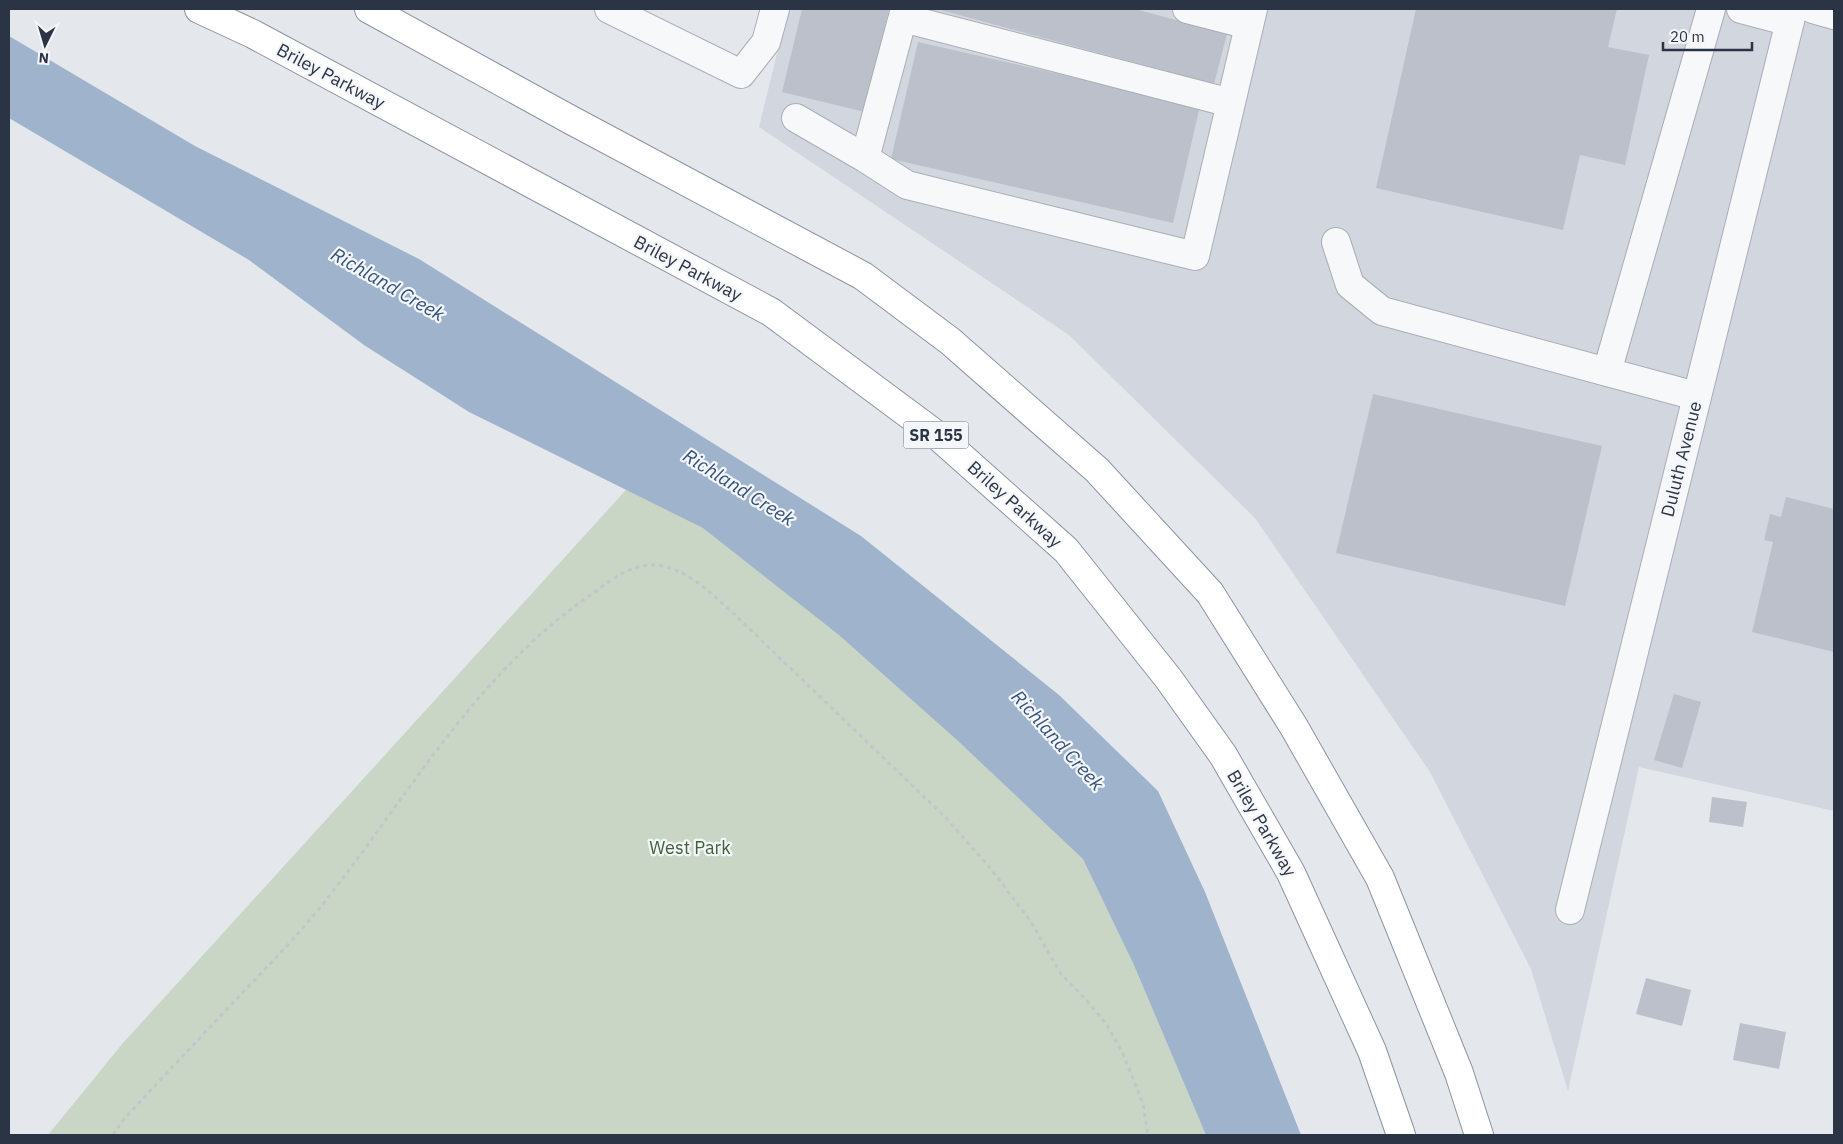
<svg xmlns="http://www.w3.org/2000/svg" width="1843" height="1144" viewBox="0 0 1843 1144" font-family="'IBM Plex Sans',sans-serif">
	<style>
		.built { fill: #d2d6de }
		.green { fill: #c9d6c5 }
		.water { fill: #9fb4cc }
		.building { fill: #bbc0ca }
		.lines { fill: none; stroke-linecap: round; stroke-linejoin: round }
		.minor-casing { stroke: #a9aeb7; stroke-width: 30 }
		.highway-casing { stroke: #8b94a3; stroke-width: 30 }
		.path { stroke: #c2c5cb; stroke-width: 3; stroke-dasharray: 4 4; stroke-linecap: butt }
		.minor { stroke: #f7f8fa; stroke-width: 28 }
		.highway { stroke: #fff; stroke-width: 28 }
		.labels { text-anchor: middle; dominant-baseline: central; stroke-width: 4.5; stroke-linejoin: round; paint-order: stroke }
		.shield { fill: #f4f6f9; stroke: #676e7b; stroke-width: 1 }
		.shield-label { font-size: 16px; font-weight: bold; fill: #2b3445 }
		.street-label { font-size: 18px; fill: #2b3445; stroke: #f4f6f9 }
		.park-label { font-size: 18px; fill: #3f6138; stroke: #f4f6f9 }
		.water-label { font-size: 19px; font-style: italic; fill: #34527a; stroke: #f4f6f9 }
	</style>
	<rect width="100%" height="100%" fill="#e4e7ec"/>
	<path class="built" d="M788 9H1834V811L1639 767 1568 1091 1531 969 1430 772 1255 518 1069 335 759 127Z"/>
	<path class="green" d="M645 469 1117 870 1235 1135H48L123 1043Z"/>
	<path class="water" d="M9 36 195 146 419 259 547 339 861 536 1059 695 1158 791 1205 892 1301 1135H1206L1134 965 1083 859 957 740 839 635 703 528 469 412 364 345 249 260 9 118Z"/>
	<path class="building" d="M802 9H889L865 112 782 92Z
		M937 9H1135L1227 34 1214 84Z
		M1416 9H1617L1608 47 1649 55 1625 165 1580 155 1563 230 1376 188Z
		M918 42 1200 106 1173 223 891 159Z
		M1373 394 1602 446 1565 606 1336 553Z
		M1786 497 1834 509V652L1752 632 1773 542 1764 540 1770 514 1781 517Z
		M1674 694 1701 702 1682 768 1654 760Z
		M1712 797 1747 802 1743 827 1709 822Z
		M1646 978 1691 990 1682 1026 1636 1014Z
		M1740 1023 1786 1032 1779 1069 1733 1060Z"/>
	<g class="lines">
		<defs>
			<path id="minor" d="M609 9 741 74 766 42 775 9
				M905 9 865 158 907 185 1195 256 1253 9
				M1187 9 1249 25
				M1741 9 1790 22
				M1813 9 1834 15
				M903 18 1231 103
				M796 118 865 158
				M1336 242 1350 285 1382 311 1696 396
				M1607 372 1711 9
				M1570 910 1793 9"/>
			<path id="highway" d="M199 9 253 34 771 312 938 436 1066 550 1168 678 1223 755 1291 873 1372 1051 1401 1135
				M369 9 571 120 863 276 950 341 1097 470 1210 593 1294 727 1380 878 1459 1073 1479 1135"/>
		</defs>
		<use href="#minor" class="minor-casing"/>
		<use href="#highway" class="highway-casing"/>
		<path class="path" d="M113 1135 125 1118C160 1080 196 1042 232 1004 263 971 295 939 323 904 407 798 473 678 586 598 602 587 619 572 638 567 676 557 706 589 732 612L946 818 991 869 1031 922 1061 974 1090 1004 1109 1028 1124 1056 1143 1104 1148 1135"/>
		<use href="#minor" class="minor"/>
		<use href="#highway" class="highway"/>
	</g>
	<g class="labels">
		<rect class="shield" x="903.5" y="421.5" width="65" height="27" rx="4"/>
		<g class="shield-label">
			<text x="936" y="435">SR 155</text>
		</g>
		<g class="street-label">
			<text transform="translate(331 76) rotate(28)">Briley Parkway</text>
			<text transform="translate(688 268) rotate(28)">Briley Parkway</text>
			<text transform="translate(1681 459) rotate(-76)">Duluth Avenue</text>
			<text transform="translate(1015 504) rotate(42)">Briley Parkway</text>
			<text transform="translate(1262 823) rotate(60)">Briley Parkway</text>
		</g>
		<g class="park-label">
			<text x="690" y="847">West Park</text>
		</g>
		<g class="water-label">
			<text transform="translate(388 284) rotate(30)">Richland Creek</text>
			<text transform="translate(739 487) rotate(32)">Richland Creek</text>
			<text transform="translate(1058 740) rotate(48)">Richland Creek</text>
		</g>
	</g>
	<rect width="1843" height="1144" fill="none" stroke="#2b3445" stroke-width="20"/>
	<g transform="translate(45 45) rotate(185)" stroke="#f4f6f9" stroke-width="4" paint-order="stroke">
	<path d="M0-4L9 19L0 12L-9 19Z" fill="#2b3445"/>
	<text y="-8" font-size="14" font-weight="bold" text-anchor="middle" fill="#2b3445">N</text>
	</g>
	<path d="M1663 42v8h89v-8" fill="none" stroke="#2b3445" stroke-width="2.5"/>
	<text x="1670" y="42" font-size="15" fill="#2b3445" stroke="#f4f6f9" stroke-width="4" paint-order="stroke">20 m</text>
</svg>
